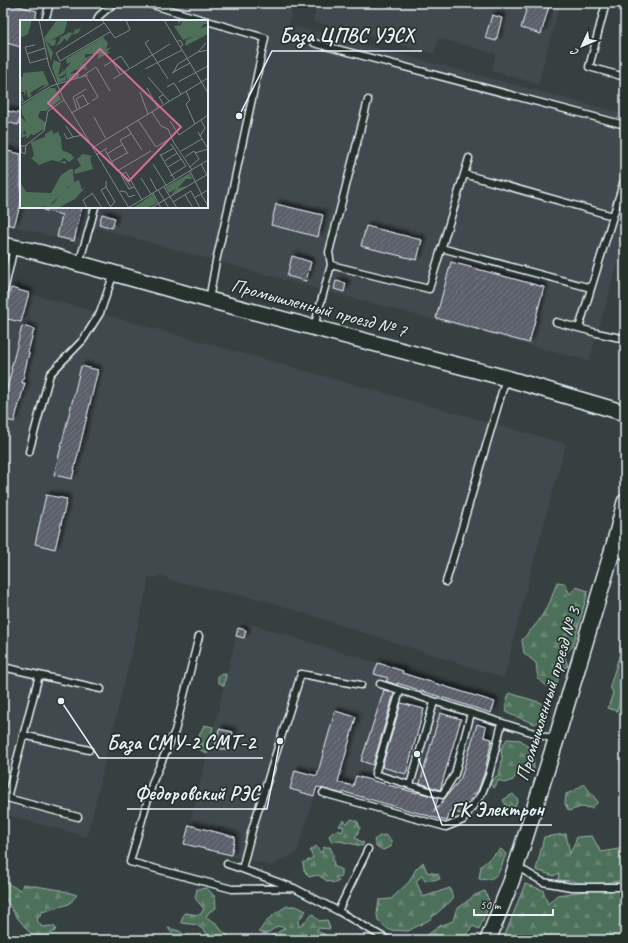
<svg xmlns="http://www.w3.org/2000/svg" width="628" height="943" viewBox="0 0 628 943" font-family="Caveat,sans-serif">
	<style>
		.built { fill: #41494d; fill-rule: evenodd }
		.forest { fill: url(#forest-firs); stroke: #9bb0a9 }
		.building { fill: url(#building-hatch); stroke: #e8f1f8; filter: url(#shadow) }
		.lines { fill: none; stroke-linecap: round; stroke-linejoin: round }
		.service-casing { stroke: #e8f1f8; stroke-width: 9 }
		.tertiary-casing { stroke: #e8f1f8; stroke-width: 18 }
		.service { stroke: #26332d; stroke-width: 6 }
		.tertiary { stroke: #26332d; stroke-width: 15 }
		.labels { text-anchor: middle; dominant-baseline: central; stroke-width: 3.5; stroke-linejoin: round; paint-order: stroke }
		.street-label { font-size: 19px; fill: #e8f1f8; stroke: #26332d }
		.inset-road { fill: none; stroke: #7d878a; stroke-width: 1 }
		.view { fill: #d16f9a; fill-opacity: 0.15; stroke: #d16f9a; stroke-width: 2 }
		.inset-edge { fill: none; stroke: #e8f1f8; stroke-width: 2 }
		.leader { fill: none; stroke: #e8f1f8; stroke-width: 1.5 }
		.callout-dot { fill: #e8f1f8; stroke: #26332d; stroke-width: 1.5 }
		.callout-label { font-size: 20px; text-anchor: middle; font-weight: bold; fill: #e8f1f8; stroke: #26332d; stroke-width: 3.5; stroke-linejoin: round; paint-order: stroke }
	</style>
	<defs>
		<pattern id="forest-firs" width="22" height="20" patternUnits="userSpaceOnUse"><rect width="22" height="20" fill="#4e705a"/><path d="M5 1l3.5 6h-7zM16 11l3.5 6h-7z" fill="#688572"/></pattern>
		<pattern id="building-hatch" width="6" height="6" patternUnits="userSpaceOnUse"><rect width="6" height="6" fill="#5a5e6b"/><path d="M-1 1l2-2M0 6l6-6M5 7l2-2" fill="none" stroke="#727681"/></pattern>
		<filter id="shadow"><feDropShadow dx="3.5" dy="-3.5" stdDeviation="2" flood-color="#0009"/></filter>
	</defs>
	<rect width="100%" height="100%" fill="#364040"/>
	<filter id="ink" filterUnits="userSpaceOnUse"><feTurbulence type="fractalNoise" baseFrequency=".025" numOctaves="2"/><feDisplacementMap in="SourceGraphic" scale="8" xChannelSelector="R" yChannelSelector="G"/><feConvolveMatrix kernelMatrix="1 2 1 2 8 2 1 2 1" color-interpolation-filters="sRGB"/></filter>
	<g filter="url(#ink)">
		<path class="built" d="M3 3H293L289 25 625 114V240L589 361 303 285 90 226 83 225 79 244 3 223ZM21 21H207V207H21Z
			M299 3H560L538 84 492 71 496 54 439 38 434 54 313 21 316 8Z
			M3 286 566 444 530 575 504 678 267 601 169 580 166 577 159 575 156 578 148 577 147 588 87 837 3 814Z
			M240 621 371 661 403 671 402 673 495 702 486 727 484 737 485 771 478 791 473 795 466 806 464 815 450 811 447 821 351 794H343L317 787 297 852 271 866 185 844Z
			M625 681V713L617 711Z"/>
		<path class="forest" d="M557 582 564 583 570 594 576 587 588 591 573 646 564 655 568 666 560 670 557 684 547 686 538 679 536 663 524 653 522 640 538 622 550 602Z
			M625 637V681L617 711 608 708 613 693 610 686Z
			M226 674 224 686 218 682V675Z
			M509 693 542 703 545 707 541 712 542 719 535 724 507 713 506 705Z
			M204 725 213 727 207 754 199 749V736Z
			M507 739 521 740 533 752 534 769 529 774 520 768 513 780 504 783 499 780 494 788 489 783 498 775 501 767 502 758 501 749Z
			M584 784 598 802 592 808 581 807 569 811 565 804 566 794 574 791Z
			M513 794 518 800 515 807 509 810 503 800Z
			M352 819 358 822 360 828 355 838 364 843 362 846 339 841 332 842 329 836 333 832 338 830 342 832 344 827 339 826 343 820 347 823Z
			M566 834 570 854 577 837 592 836 601 852 625 848V880L593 885 571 881 558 880 559 873 554 876 536 870 544 837Z
			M385 835 391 840V847L383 850 376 846 374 840 380 836Z
			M316 846 321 853 324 847H330L333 854V861L335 867 341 869V877H335L339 881 335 883 327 881 318 875 309 877 304 870 303 863 313 858 310 851Z
			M501 849 506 854C500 869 499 882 479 879L481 866Z
			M423 862 427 872 438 874 440 879 425 881 422 876 416 881 423 897 450 888 453 899 429 920 408 931 389 930 378 920 377 914 379 900 391 899 409 882 416 869Z
			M3 880 12 886 21 890 23 884 60 890 77 895 69 904 42 912 37 920 42 927 52 926 56 928 55 931 48 935 49 940H36L16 916 5 898 3 897Z
			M525 884 543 890 548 904 557 895 601 889 625 891V940H503Z
			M207 888 215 897 216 908 209 912 206 917 216 923 222 931 233 940H206L208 934 197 925 181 923 184 913 200 915 204 909 195 898 197 889Z
			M485 891 490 903 479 929 473 926 462 940H428L427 935 440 926 453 921 456 910 475 895Z
			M287 906H296L306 911 298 921 299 927 313 914 319 921 327 920 330 929 318 928 317 931 326 935 325 940H275L270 937 285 928 278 926 266 934 259 932C266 920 275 913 287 906Z
			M168 928 179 931 192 940C178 940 176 939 168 928Z"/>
		<path class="building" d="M3 3H7L37 11 35 21H21V47L3 42Z
			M528 3H550L541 34 521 28Z
			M492 15 502 18 496 41 485 38Z
			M3 110 21 114 18 125 3 121Z
			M3 150 21 154V203L14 226 3 223Z
			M276 204 323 215 318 237 271 225Z
			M43 207H82L74 241 57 237 62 215 43 210Z
			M102 214 115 218 112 228 99 224Z
			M366 226 422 240 417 260 361 246Z
			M292 256 311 262 306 281 287 276Z
			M451 262 544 287 529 343 436 318Z
			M336 281 346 283 344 292 334 289Z
			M11 288 29 293 21 322 3 318Z
			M22 326 34 329 28 352 29 353 22 383H25L14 422 3 419V404L12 369H11Z
			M81 366 98 370 72 479 54 475Z
			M46 495 67 499 55 549 35 544Z
			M238 628 246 630 244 638 236 636Z
			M378 663 403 671 402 673 495 702 491 713 397 683V685L386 681 388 678 374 674Z
			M384 690 394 693 373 765 361 761Z
			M401 703 424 709 406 774 382 767Z
			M335 711 356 717 338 782 353 786 356 776 417 793V792L438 798 434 812 461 778 477 724 486 727 484 737 492 739 485 771 478 791 473 795 462 814 450 811 447 821 344 792 343 794 317 787 314 796 290 789 295 770 317 776Z
			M440 713 461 719 440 790 420 783Z
			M219 729 233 732 228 751 215 747Z
			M189 825 235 837 231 855 184 844Z"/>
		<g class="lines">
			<defs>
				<path id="service" d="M146 3 265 38 232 192 216 261 209 300
					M606 3 589 67 625 77
					M45 21 50 3
					M97 21 99 16 114 3
					M314 43 625 125
					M464 174 613 216
					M441 248 591 288
					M79 263 90 226 95 207
					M331 265 429 289 469 158
					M3 296 14 247
					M556 322 597 333 625 339
					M314 327 331 265 329 252 368 100
					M579 328 625 177
					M29 452 50 374 83 340 100 313 114 273
					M615 546 625 557
					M446 582 506 378
					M199 636 175 731 153 781 130 862 232 889 294 888
					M3 667 101 689
					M380 684 556 740
					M400 691 375 774 442 795 455 774 471 713
					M23 735 89 750
					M410 785 434 702
					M323 793 446 827 463 820 482 793 489 775 502 723
					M3 797 78 817
					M7 798 39 675
					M227 864 242 869 294 888 338 911 388 940
					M516 866 543 882 571 887H625
					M242 869 252 830 301 674 361 685
					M338 911 368 849"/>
				<path id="tertiary" d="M3 245 38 252 209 300 506 378 625 413
					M488 940 511 882 556 740 614 545 625 502"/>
			</defs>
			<use href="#service" class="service-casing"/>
			<use href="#tertiary" class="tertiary-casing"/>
			<use href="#service" class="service"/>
			<use href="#tertiary" class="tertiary"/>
		</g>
	</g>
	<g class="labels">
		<g class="street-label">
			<text transform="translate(319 308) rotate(15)">Промышленный проезд № 7</text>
			<text transform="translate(548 694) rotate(-73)">Промышленный проезд № 3</text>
		</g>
	</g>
	<g transform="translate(20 20)">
		<rect width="188" height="188" fill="#364040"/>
		<path d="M12 0 8 14 0 18V1ZM37 0H46L47 3 44 13 30 21 36 19 35 25 32 26 26 21 33 33 31 41 24 18ZM158 0H188V4H184L180 8 188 6V14L165 26 166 20 175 16 163 20 154 6 161 5 162 1 158 4ZM56 8 57 11 58 9 61 8 58 13 51 15 47 21 43 17 44 20 42 21 41 23 36 26 41 18H39L50 12 53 14ZM83 17 88 23 86 29 91 27 87 32H91L77 39 79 34H65V38L72 35 63 44 67 45 63 47 66 46 67 51 65 49 55 50 49 54 59 52V57L47 60 45 50V54L38 58H43L45 55 46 60 38 63 32 47 34 40 41 43 38 56 42 52V47L43 52 51 42 47 44 46 39ZM23 51 29 65 14 74 27 64 21 66 10 73 12 76 8 78 6 69 5 77 4 72H1L4 81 0 83V54L3 58V53ZM29 68H35L41 79 26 91H20L18 97 26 103 24 109 14 115 11 114 7 119 6 116 0 118 3 113 6 115 5 110 0 116V89V96L7 103 2 94 1 86ZM32 110 33 114 38 112 41 118 42 130 51 134 54 138 49 142 44 138 39 142 46 141V144L32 140 19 145 11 138 14 136 11 122 25 117V114ZM63 134 72 136 70 138 73 149 55 154 54 150 61 146 57 139ZM50 149H53L54 162 59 160 62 170 65 166 62 172 49 166 29 186 4 188 0 185V162L6 172 31 173 41 155ZM170 153 172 159H166L158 168 168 166 151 175 156 169 149 173 145 167ZM133 174 137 183 127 188H113Z" fill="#4e705a"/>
		<path d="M55 164 61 172 55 179 38 188H23L34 183 43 170Z" fill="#4e705a"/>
		<path class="inset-road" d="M19 0 29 46 43 78 109 188M82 0 95 18 110 10 106 0M144 0 188 73M84 3 36 33 40 41 90 12M129 20 125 23 148 59M157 22 160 20 163 25 160 27M15 25 5 27 10 43 28 38M178 32 186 23M7 34 25 28M92 41 100 54M84 46 101 36 109 48M125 49 162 30M152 53 170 43M153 53 158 44 178 32 188 30M66 56 78 77 72 81M61 57 76 47 90 71M128 57 149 81M93 59 150 24M158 62 188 46M147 67 154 63 161 74M127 68 138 88M166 71 170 80 166 84 175 104M120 72 128 94M143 84 139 77 143 75M0 85 31 66 68 55M60 88 56 79 63 75 68 84M57 90 53 77 66 69M132 92 141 106 148 109 154 123 172 150M51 93 70 83M74 97 86 119M118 100 136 127 151 118M150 101 159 115 188 95M46 106 53 117 63 115M107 107 122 130M178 112 188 129M44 113 47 119 53 117M180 116 185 108 181 100M0 126H5L24 111 28 91 44 80M1 126V132L5 134 6 125M72 128 188 58M85 130 97 151 131 131M161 131 182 119M175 133 188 129M87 134 103 124M108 134 100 120 111 114M140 134 155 160M76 135 87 128M141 135 154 128M165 137 174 131 179 139 170 147M145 141 157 133M91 142 107 133M133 144 146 165M181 144 188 157M148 147 161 139M170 151 181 173M103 156 112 168M150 156 166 146 151 124M121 158 131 174M130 158 137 171M86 161V167L95 182 89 188M86 167 81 170 90 186M114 167 109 169 101 155 106 152 122 180M144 167 157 188M138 170 149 188M100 171 106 172 109 177 115 175M72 173 82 188M133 173 141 188M181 174 188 186M165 175 173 188M174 178 188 170M153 182 171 171 180 188M67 188 63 180 73 173M108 188 188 140M131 188 188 154"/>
		<path class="view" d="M80 29 161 107 109 161 28 83Z"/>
		<rect width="188" height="188" class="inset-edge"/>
	</g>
	<path class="leader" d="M239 116L272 51H422M61 701L99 758H263M280 741L267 809H127M417 754L442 825H552"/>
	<g class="callout-dot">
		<circle cx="239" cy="116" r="4"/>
		<circle cx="61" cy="701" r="4"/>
		<circle cx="280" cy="741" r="4"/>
		<circle cx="417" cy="754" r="4"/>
	</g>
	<g class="callout-label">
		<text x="347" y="42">База ЦПВС УЭСХ</text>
		<text x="181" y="749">База СМУ-2 СМТ-2</text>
		<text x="197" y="800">Федоровский РЭС</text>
		<text x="497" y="816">ГК Электрон</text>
	</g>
	<rect width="628" height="943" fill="none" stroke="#26332d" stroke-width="16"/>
	<rect x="8" y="8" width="612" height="927" fill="none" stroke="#e8f1f8" stroke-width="1.5" filter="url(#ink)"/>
	<g transform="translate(582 46) rotate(226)" stroke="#26332d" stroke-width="3" paint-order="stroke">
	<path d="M0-3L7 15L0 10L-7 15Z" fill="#e8f1f8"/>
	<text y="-6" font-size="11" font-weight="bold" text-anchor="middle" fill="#e8f1f8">С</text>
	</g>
	<path d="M474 909v6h79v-6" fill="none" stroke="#e8f1f8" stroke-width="2"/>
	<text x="480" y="909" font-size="12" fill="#e8f1f8" stroke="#26332d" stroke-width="3" paint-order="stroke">50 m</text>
</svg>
